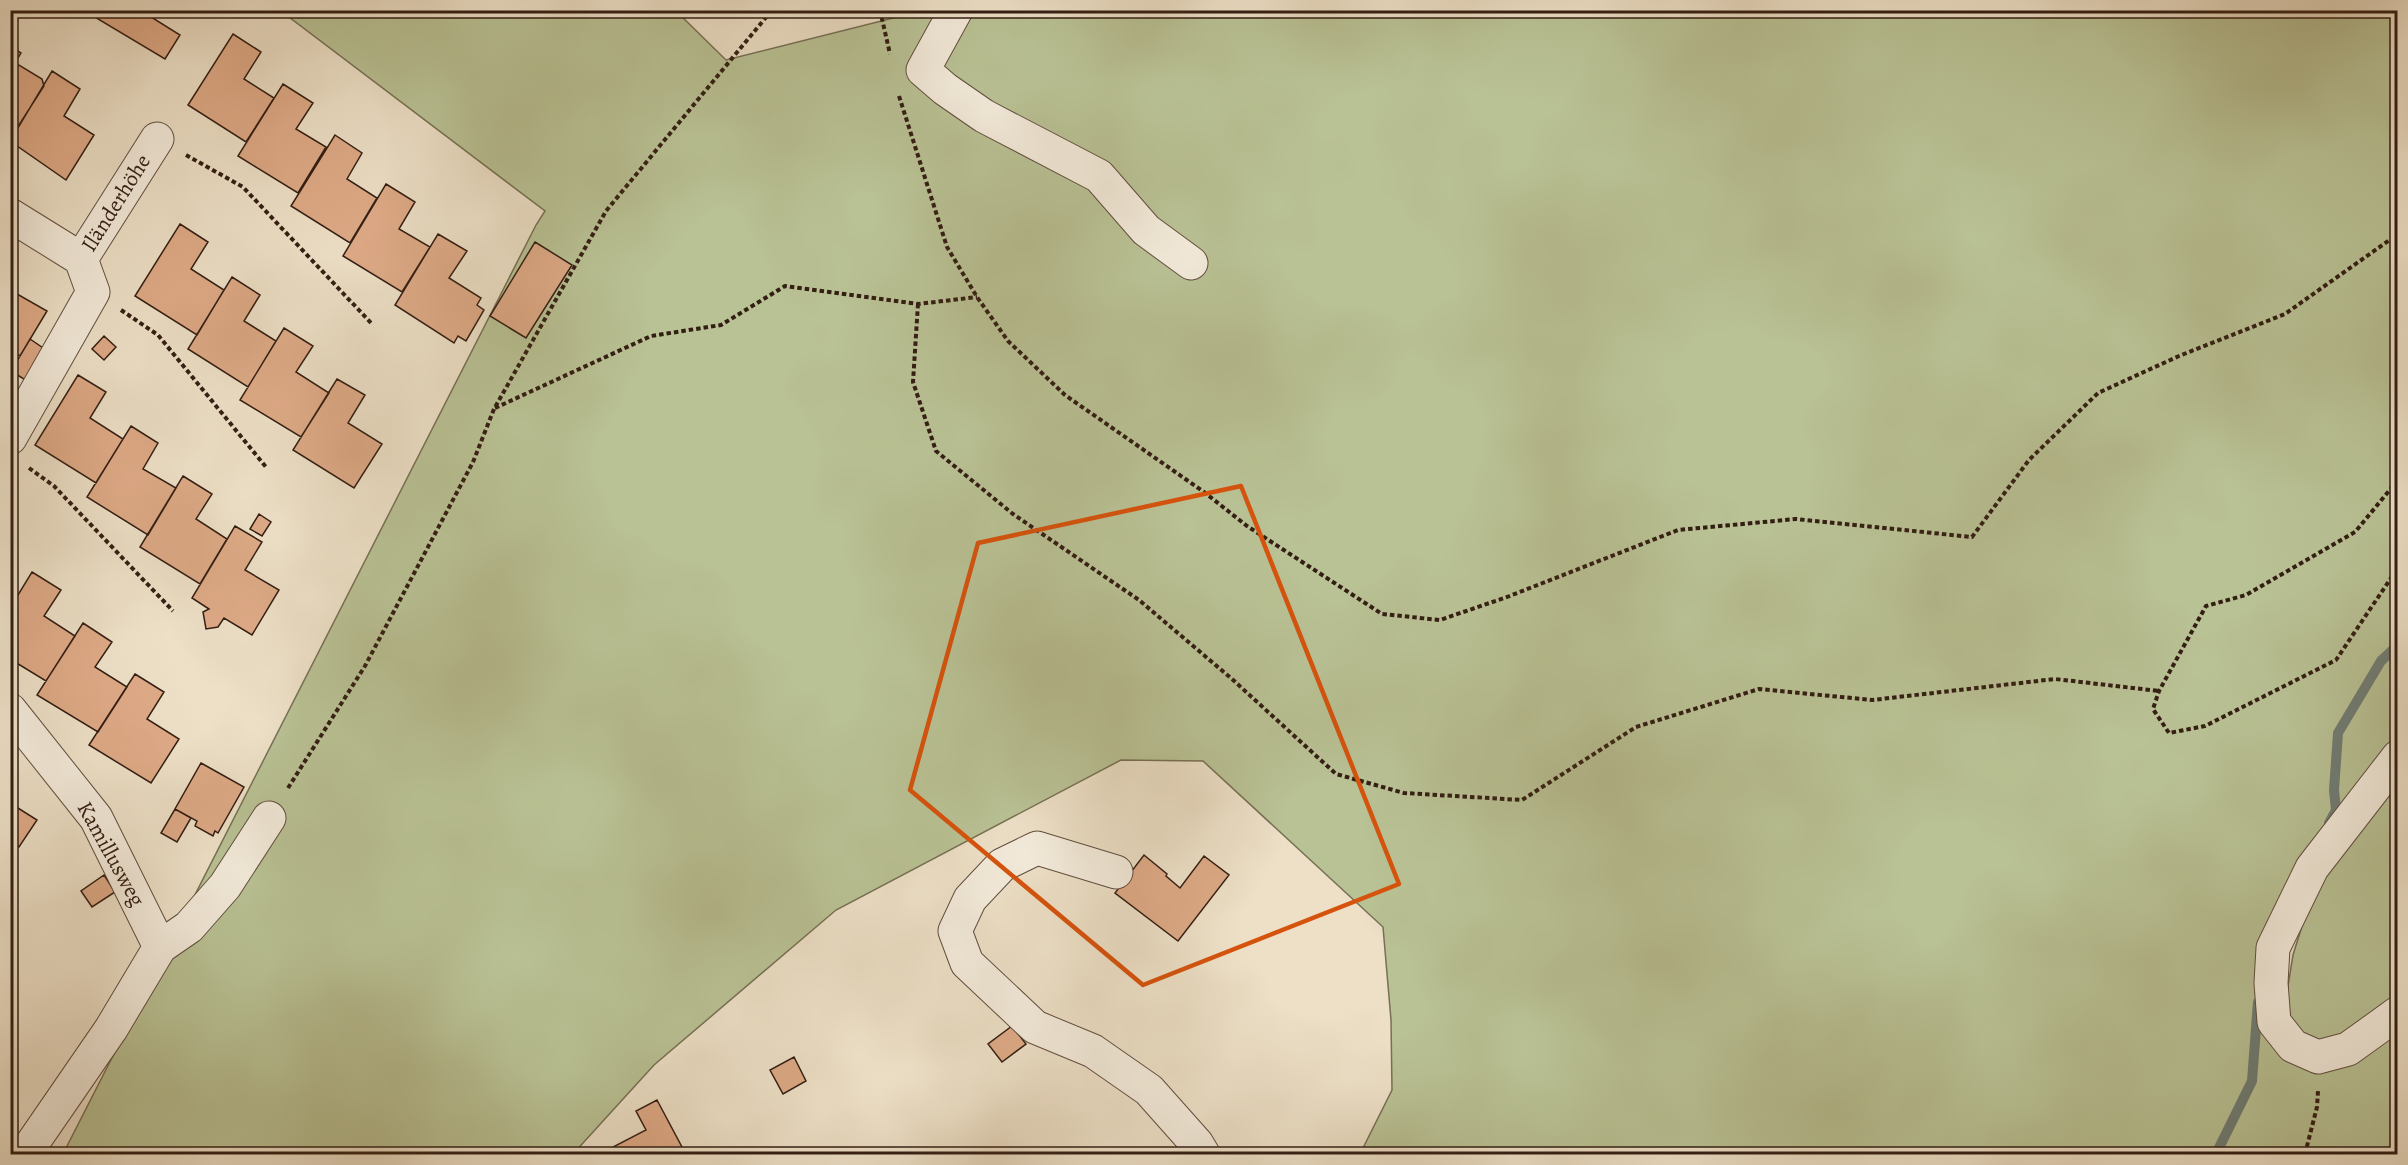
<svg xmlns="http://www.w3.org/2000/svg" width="2408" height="1165" viewBox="0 0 2408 1165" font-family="Alegreya,serif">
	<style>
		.green { fill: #b9c295; stroke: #767054; stroke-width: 1.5 }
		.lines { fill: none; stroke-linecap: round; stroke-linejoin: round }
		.stream { stroke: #707d75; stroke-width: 10 }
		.building { fill: #deaa87; stroke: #331e13; stroke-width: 1.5 }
		.minor-casing { stroke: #624e40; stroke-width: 35 }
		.path { stroke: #331e13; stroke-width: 4; stroke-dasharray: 4.5 3; stroke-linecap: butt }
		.minor { stroke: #f3ebdb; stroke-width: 33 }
		.marked { fill: none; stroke: #d6530d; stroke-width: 4.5; stroke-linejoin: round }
		.labels { text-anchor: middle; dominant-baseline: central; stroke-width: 6; stroke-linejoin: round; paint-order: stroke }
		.street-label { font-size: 22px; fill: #331e13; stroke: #f3ebdb }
	</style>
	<rect width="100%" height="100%" fill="#ede0c7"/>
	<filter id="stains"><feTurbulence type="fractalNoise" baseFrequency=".00333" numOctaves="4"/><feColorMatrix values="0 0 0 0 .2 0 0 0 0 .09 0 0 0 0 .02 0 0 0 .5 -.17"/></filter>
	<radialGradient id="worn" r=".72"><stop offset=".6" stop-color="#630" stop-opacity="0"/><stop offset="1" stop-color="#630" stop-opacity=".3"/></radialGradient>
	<path class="green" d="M925 10 2397 11V741L2263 945 2280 1054 2397 1023V1154H1360L1392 1090 1391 1020 1383 927 1203 761 1121 760 836 910 654 1065 573 1154H63L536 225 545 211 281 11H676L726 60Z
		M2397 768V1004L2343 1043 2299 1038 2285 1005 2293 955 2320 868Z"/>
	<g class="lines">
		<path class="stream" d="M2329 823 2336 810 2334 790 2338 733 2381 661 2398 645
			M2216 1154 2252 1081 2258 1002"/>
	</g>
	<path class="building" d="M83 10H140L180 35 165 59Z
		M233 34 261 52 244 79 274 98 246 142 188 105Z
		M10 46 21 53 11 69 19 65 42 79 44 86 10 139Z
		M52 71 80 89 64 116 94 135 66 180 10 141Z
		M283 84 313 103 296 129 326 147 298 193 238 156Z
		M335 135 362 153 347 179 377 198 350 243 291 206Z
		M386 184 415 202 399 229 430 247 402 292 343 256Z
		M180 224 208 242 191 269 224 290 197 335 135 296Z
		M438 234 467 251 449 278 481 298 477 305 484 310 466 341 458 336 454 343 395 305Z
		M535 242 572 265 526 338 490 316Z
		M232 277 260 295 244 321 276 341 248 387 188 349Z
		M10 290 47 311 20 356 10 350Z
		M284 328 313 346 296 372 329 393 301 437 240 400Z
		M104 336 116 347 104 360 92 349Z
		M30 339 46 350 27 381 11 371Z
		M78 375 106 392 90 418 123 439 96 483 35 445Z
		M337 379 365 395 348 423 382 444 354 488 293 450Z
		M131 426 158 443 143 469 176 488 148 535 87 497Z
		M183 476 212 494 196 519 227 539 200 584 140 547Z
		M259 514 271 522 262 536 250 529Z
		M235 526 262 542 245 570 279 590 252 635 224 618 218 627 206 629 203 612 209 609 192 598Z
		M32 572 61 590 44 616 75 636 46 681 10 659V608Z
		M83 623 112 642 95 667 127 687 98 732 37 695Z
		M135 674 164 692 147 719 179 739 151 783 89 745Z
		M10 731 19 742 10 755Z
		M201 763 244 787 218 833 215 831 213 836 195 826 197 821 175 809Z
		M10 803 37 820 19 847 15 844 10 851Z
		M175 809 191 818 177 842 161 833Z
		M1144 855 1167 874 1166 876 1180 888 1204 856 1229 875 1178 941 1115 893Z
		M104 875 115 892 92 907 81 891Z
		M1012 1026 1026 1044 1002 1062 988 1044Z
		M794 1057 806 1081 783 1094 770 1070Z
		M657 1100 683 1149 672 1154H617L613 1147 646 1130 636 1111Z"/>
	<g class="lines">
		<defs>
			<path id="minor" d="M956 10 923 70 945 89 984 116 1099 176 1146 230 1191 263
				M10 215 81 259
				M81 259 157 139
				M10 438 93 292 81 259
				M10 710 96 818 160 947
				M2398 757 2312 868 2273 948 2271 983 2274 1022 2293 1046 2318 1057 2348 1049 2398 1013
				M1116 872 1037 848 1002 865 970 899 955 931 967 963 1035 1027 1093 1051 1149 1090 1197 1144 1203 1154
				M25 1154 111 1029 160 947 189 927 225 886 269 818"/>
		</defs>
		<use href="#minor" class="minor-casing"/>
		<path class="path" d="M880 10 890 54
			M899 96 947 247 977 297 1008 341 1065 395 1204 492 1247 526 1382 614 1440 620 1507 597 1678 530 1796 519 1972 537 2029 460 2098 393 2179 356 2285 314 2398 234
			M186 155 243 187 372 324
			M918 304 913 382 936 451 1013 514 1139 600 1232 679 1336 774 1404 793 1522 800 1636 727 1759 689 1872 700 2055 679 2159 691
			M121 310 158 335 266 467
			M495 408 651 336 721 325 785 286 918 304 977 297
			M29 468 54 486 173 611
			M2398 480 2355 532 2246 595 2206 606 2159 691 2153 709 2169 733 2205 726 2336 660 2393 575 2398 573
			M288 788 365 666 473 462 494 409 606 211 772 10
			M2305 1154 2317 1107 2318 1091"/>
		<use href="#minor" class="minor"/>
	</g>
	<path class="marked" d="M1241 486 1399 884 1143 985 910 790 978 543Z"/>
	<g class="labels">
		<g class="street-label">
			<text transform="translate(116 203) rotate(-58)">Iländerhöhe</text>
			<text transform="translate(111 854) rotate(61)">Kamillusweg</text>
		</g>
	</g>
	<rect width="2408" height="1165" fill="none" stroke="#ede0c7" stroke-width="36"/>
	<rect x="12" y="12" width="2384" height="1141" fill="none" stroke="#331e13" stroke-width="3"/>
	<rect x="18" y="18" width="2372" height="1129" fill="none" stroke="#331e13" stroke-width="1.5"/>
	<rect width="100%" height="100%" filter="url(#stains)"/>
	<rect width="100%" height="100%" fill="url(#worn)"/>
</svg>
